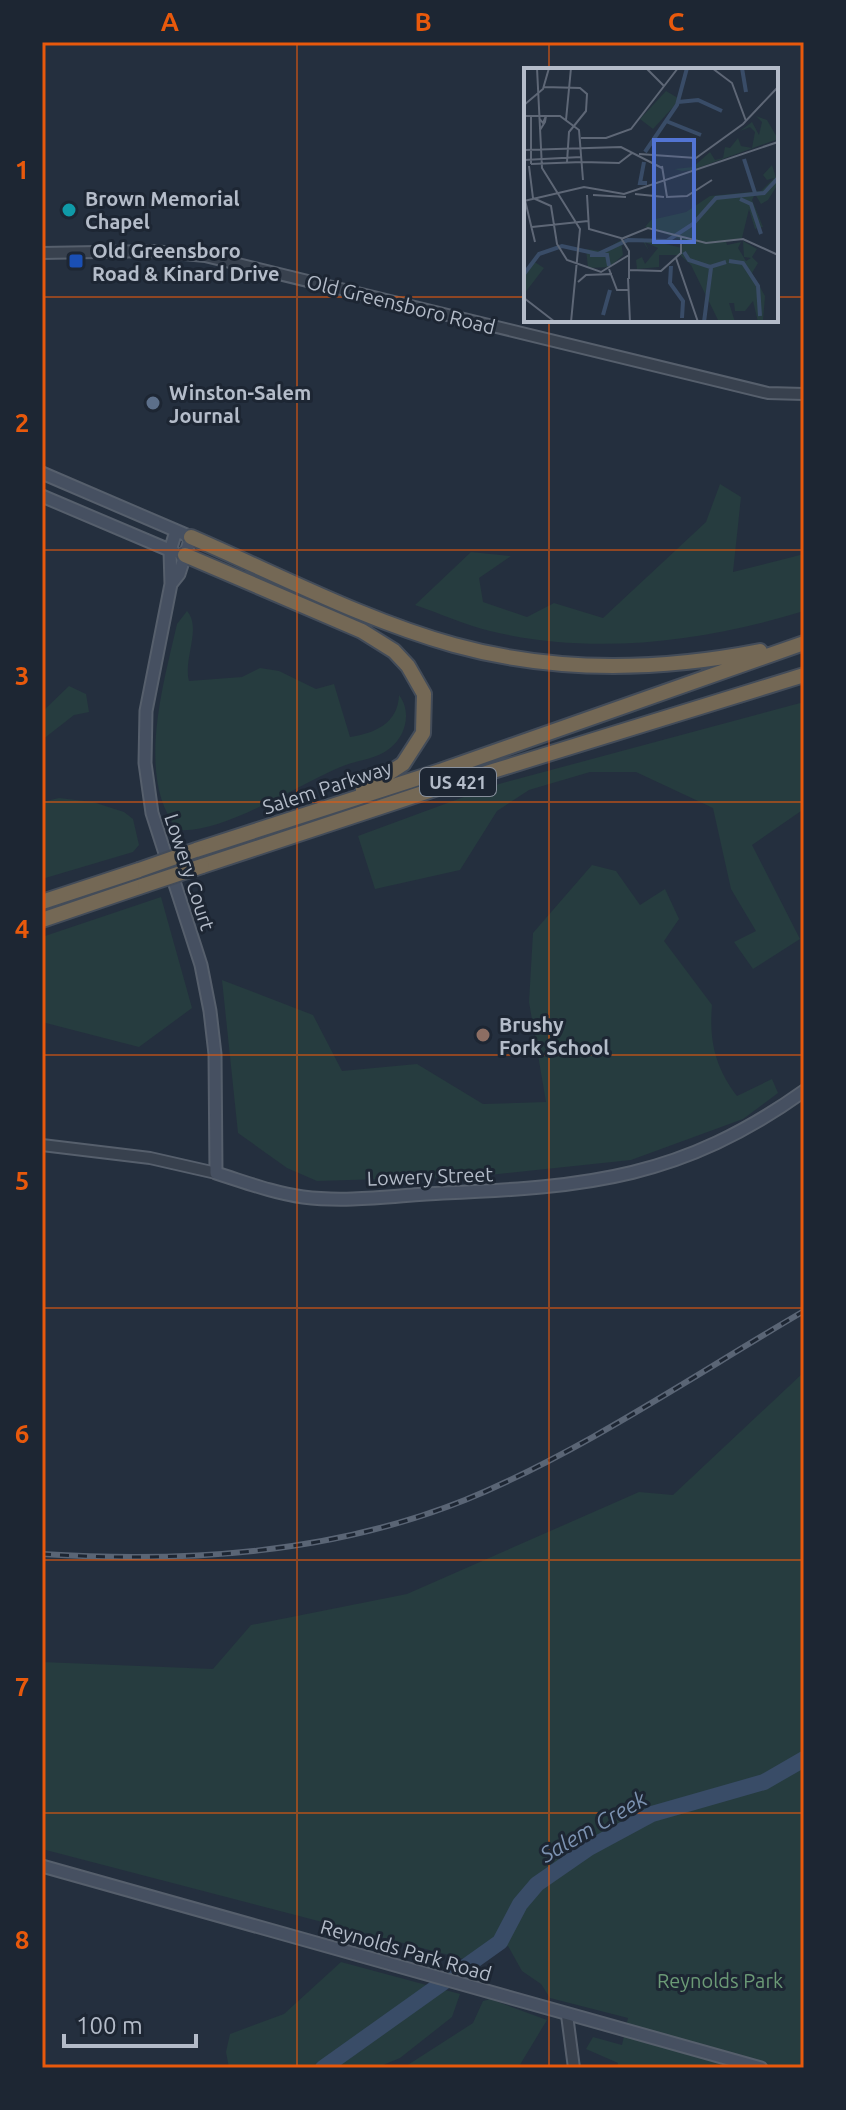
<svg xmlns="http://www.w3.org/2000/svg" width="846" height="2110" viewBox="0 0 846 2110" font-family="Ubuntu,sans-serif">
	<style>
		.green { fill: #263c3f }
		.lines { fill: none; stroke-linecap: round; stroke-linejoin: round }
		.river { stroke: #394c67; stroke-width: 16 }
		.tertiary-casing { stroke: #565f6c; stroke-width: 14 }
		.secondary-casing { stroke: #565f6c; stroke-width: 15 }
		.motorway-casing { stroke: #434c59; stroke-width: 18 }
		.tertiary { stroke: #38414e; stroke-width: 10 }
		.secondary { stroke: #465061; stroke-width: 11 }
		.motorway { stroke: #746855; stroke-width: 14 }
		.rail-casing { stroke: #5a6575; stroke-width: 6 }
		.rail { stroke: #1d2633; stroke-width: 3; stroke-dasharray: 9; stroke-linecap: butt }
		.motorway-bridge-casing { stroke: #434c59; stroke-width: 18; stroke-linecap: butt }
		.motorway-bridge { stroke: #746855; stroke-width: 14 }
		.grid { fill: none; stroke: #e8590c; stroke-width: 2; stroke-opacity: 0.55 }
		.culture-dot { fill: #0f9aa8; stroke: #1d2633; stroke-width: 3 }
		.transit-dot { fill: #1a4fb4; stroke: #1d2633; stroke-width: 3 }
		.service-dot { fill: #5c6f8a; stroke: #1d2633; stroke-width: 3 }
		.education-dot { fill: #8d6e63; stroke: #1d2633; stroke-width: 3 }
		.labels { text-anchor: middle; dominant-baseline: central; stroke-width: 6; stroke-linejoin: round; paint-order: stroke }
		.shield { fill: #1d2633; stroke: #878f9c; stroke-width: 2 }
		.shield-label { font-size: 18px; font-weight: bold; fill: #b4bcc9 }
		.poi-label { font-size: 20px; font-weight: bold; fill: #b4bcc9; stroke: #1d2633; text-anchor: start }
		.street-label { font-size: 20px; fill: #b4bcc9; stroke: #1d2633 }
		.park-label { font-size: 20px; fill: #6b9a76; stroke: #1d2633 }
		.water-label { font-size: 22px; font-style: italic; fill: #7c92b1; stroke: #1d2633 }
		.inset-river { fill: none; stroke: #394c67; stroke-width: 4 }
		.inset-road { fill: none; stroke: #5e6776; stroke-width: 2 }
		.view { fill: #5274d3; fill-opacity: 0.15; stroke: #5274d3; stroke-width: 4 }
		.inset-edge { fill: none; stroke: #b4bcc9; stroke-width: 4 }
		.neatline { fill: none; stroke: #e8590c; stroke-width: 3 }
		.grid-label { font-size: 26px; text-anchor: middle; font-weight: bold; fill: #e8590c }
	</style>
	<rect width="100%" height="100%" fill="#242f3e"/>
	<path class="green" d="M720 484 741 497 733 572 804 554V611C703 642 593 656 490 631 465 625 439 613 415 605L471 552 511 556 479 578 483 602 527 617 554 603 603 618 706 522Z
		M187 611C202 628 183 659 189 681L242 677 260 668 279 671 316 689 334 684 350 737C376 733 398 723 399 695 412 712 406 736 389 749 376 759 358 760 343 766 301 783 221 835 178 830 135 779 164 682 177 624Z
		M69 686 86 694 89 712 74 715 42 740V712Z
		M804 702V809L752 845 800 939 753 969 734 942 756 931 731 889 713 808 636 772H590L529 790 497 811 460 870 375 889 358 836 499 784Z
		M59 798 93 802 124 812 133 819 139 845 133 852 42 879V802Z
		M592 865 616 871 640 905 665 889 679 919 664 941 712 1005C709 1041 715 1067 737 1096L772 1079 778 1093 743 1119 631 1160 480 1176 317 1181 287 1168 238 1133 222 980 313 1015 342 1071 417 1064 483 1104 546 1102 529 1002 533 933Z
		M161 897 192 1008 139 1047 42 1022V937Z
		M804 1372V2068H617L618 2063 586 2049 593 2037 622 2045 628 2018 550 1998 541 1984 522 1971 508 1946 468 1960 42 1849V1662L213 1669 251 1625 407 1594 639 1492 673 1495Z
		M341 1962 460 1994 452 2017 400 2058 376 2068H229L226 2052 230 2034 284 2014Z
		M490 1999 547 2020 518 2068H403L473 2023 483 2001Z"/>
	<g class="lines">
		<path class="river" d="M323 2068 500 1942 520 1904 537 1884 589 1848 652 1814 764 1782 804 1759"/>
		<defs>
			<path id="tertiary" d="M42 253 153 251 205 256 768 393 804 394
				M42 1145 150 1158 216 1173
				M567 2015 574 2068"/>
			<path id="secondary" d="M42 473 191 537 179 574 171 584
				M42 496 174 552
				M176 531 170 551 171 584 146 711 145 763 152 813 201 965 210 1011 215 1054 216 1173C245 1182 273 1193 303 1197 349 1203 398 1195 443 1193 589 1187 682 1178 804 1091
				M42 1866 761 2068"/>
			<path id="motorway" d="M191 537C277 574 364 620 454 645 555 673 658 671 760 651
				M185 555 362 631 394 651 408 666 424 694 423 733 403 764 363 790
				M196 850 440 771 804 643
				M202 866 441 787 804 675
				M42 902 139 870
				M42 920 145 885"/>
		</defs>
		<use href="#tertiary" class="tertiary-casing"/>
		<use href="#secondary" class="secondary-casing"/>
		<use href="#motorway" class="motorway-casing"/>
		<use href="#tertiary" class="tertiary"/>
		<use href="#secondary" class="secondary"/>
		<use href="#motorway" class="motorway"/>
		<defs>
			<path id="rail" d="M42 1554C186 1563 330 1554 465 1500 580 1453 696 1374 804 1311"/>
		</defs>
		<use href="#rail" class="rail-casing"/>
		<use href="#rail" class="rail"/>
		<defs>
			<path id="motorway-bridge" d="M139 870 196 850
				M145 885 202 866"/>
		</defs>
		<use href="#motorway-bridge" class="motorway-bridge-casing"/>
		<use href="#motorway-bridge" class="motorway-bridge"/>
	</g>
	<path class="grid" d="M297 42V2068M549 42V70M42 297H526M776 297H804M549 320V2068M42 550H804M42 802H804M42 1055H804M42 1308H804M42 1560H804M42 1813H804"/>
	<circle class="culture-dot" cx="69" cy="210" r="8"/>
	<rect class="transit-dot" x="68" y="253" width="16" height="16" rx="4"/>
	<circle class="service-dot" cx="153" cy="403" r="8"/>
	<circle class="education-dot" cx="483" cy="1035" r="8"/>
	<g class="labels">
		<rect class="shield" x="420" y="768" width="76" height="28" rx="6"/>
		<g class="shield-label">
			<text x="458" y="782">US 421</text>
		</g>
		<g class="poi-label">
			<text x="85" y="198">Brown Memorial<tspan x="85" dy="23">Chapel</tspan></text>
			<text x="92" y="250">Old Greensboro<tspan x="92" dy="23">Road &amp; Kinard Drive</tspan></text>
			<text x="169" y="392">Winston-Salem<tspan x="169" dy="23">Journal</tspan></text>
			<text x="499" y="1024">Brushy<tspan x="499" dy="23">Fork School</tspan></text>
		</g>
		<g class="street-label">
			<text transform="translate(401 304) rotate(14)">Old Greensboro Road</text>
			<text transform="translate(327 787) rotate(-18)">Salem Parkway</text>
			<text transform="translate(190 872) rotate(72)">Lowery Court</text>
			<text transform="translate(430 1176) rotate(-2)">Lowery Street</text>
			<text transform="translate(406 1950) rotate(16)">Reynolds Park Road</text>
		</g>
		<g class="park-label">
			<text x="720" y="1980">Reynolds Park</text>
		</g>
		<g class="water-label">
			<text transform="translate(593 1826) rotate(-30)">Salem Creek</text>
		</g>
	</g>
	<g transform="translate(524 68)">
		<rect width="254" height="254" fill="#242f3e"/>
		<path d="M142 23 154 30 152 36 129 61 116 51ZM232 48 243 52 254 71 168 102 158 103 150 101 169 99 186 84 191 92 199 90 201 79 206 80 214 70 217 78 228 80 231 64 226 59 216 63 228 54 235 67 238 54ZM248 97 254 116 244 132 237 136 231 126 228 132 239 159 231 161 225 141 218 170 202 173 203 177 217 174 214 180 222 193 227 190 220 189 219 173 233 181 228 189 234 195 228 205 241 228 239 253 234 254 229 233 221 243H211L210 235H205L211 254H195L167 197 156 187H135V199L113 201 112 192 118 189 121 196 134 180 121 174 125 183 117 170 158 180 159 172 121 159 127 152 162 144 186 128 237 123 250 110 243 112 239 107ZM97 172 99 187 86 199 64 200 62 181 79 183ZM9 193 20 200 0 226V207Z" fill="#263c3f"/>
		<path class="inset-river" d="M218 0 222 24M154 34 174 32 198 43M142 53 177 67M121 84 153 37 163 0M220 91 231 125M120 94 116 115H123M216 131 227 136 237 166M160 184 165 192 186 199 202 194M66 187H83L85 198M205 193 219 195 234 218 236 248M147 198 146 215 159 233 158 250M0 206 15 186 38 178 74 186 104 172 143 173 169 156 192 130 240 125 254 110M79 247 86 222M180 254 187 200"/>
		<path class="inset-road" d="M13 0 18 100 56 161 47 254M122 0 140 18M188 0 208 15 222 53M20 19 56 20 63 26 62 43 45 64 43 94M0 37 19 21 25 0M0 48H36L55 62 59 112M15 50 19 55 22 48 21 54 16 62M42 52 47 0M57 70H82L107 61 154 0M0 82 97 79 138 100M115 86 172 90 219 56 254 19M0 92 57 89M58 94 95 95 108 85M7 96 58 94M7 96V48M5 98 9 130 27 138 33 176 43 192 77 204 105 187M138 98 143 129 163 128 188 112M111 126 140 129M63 127 65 161 97 170 105 183V211M69 127 102 129M0 128 11 174M0 133 60 119 100 126 254 74M8 159 64 153M97 171 124 160 182 175 219 171 254 187M152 190 174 254M85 201 93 222H105M105 202 137 203 157 185V169M104 210 106 254M54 214 62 207 88 206M0 230 31 254"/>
		<path class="view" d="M130 72H170V174H130Z"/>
		<rect width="254" height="254" class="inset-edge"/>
	</g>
	<rect width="846" height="2110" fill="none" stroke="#1d2633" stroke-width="88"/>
	<path d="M64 2034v12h132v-12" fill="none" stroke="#b4bcc9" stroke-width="4"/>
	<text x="76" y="2034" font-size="24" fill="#b4bcc9" stroke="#1d2633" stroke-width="6" paint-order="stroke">100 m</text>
	<rect x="44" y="44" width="758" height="2022" class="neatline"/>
	<g class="grid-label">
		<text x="170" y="31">A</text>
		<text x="423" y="31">B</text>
		<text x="676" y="31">C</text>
		<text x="22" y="179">1</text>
		<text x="22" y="432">2</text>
		<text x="22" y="685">3</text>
		<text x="22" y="938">4</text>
		<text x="22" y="1190">5</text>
		<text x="22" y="1443">6</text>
		<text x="22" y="1696">7</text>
		<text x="22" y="1949">8</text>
	</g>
</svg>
